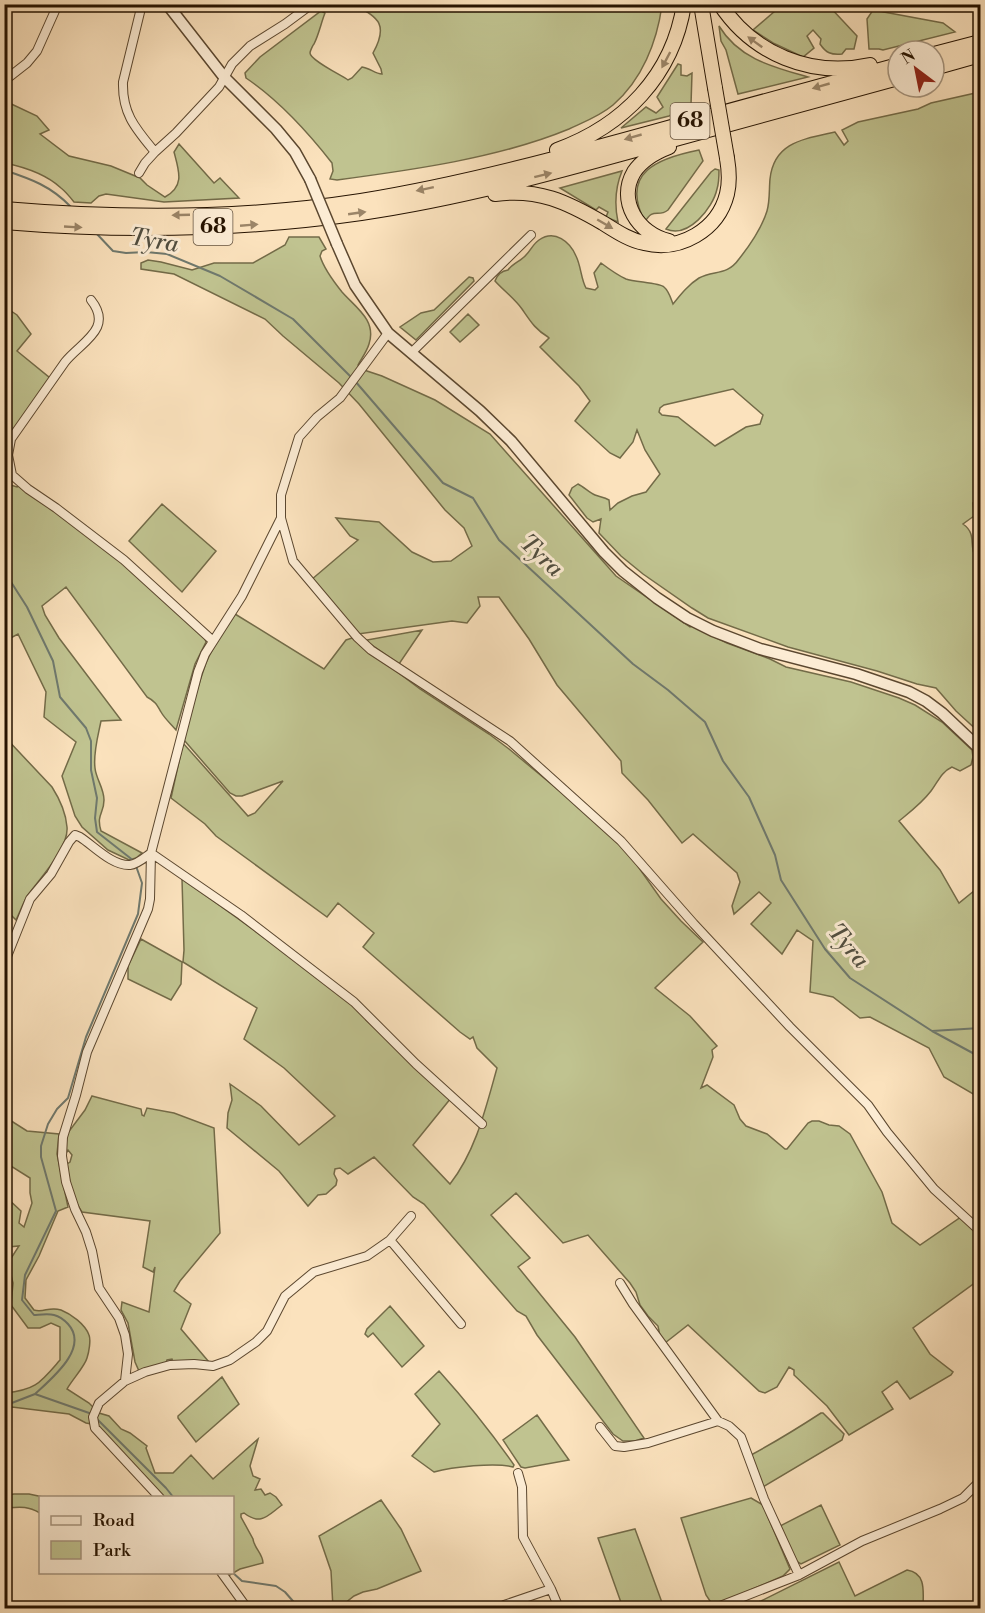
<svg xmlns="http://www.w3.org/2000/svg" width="985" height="1613" viewBox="0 0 985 1613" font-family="'Libre Bodoni',serif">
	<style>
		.green { fill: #c0c390; stroke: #736b48; stroke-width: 1.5; fill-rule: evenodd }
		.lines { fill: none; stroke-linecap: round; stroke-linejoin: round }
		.stream { stroke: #6f796e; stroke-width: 2 }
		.minor-casing { stroke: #5b472f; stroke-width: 10 }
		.tertiary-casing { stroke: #5b472f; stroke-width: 13 }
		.trunk-casing { stroke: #261300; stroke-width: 16 }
		.minor { stroke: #fcecd4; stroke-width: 8 }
		.tertiary { stroke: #fcecd4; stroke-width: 10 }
		.trunk { stroke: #fbe2bd; stroke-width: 14 }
		.tertiary-bridge-casing { stroke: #5b472f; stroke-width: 13; stroke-linecap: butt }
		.trunk-bridge-casing { stroke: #261300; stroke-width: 16; stroke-linecap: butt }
		.tertiary-bridge { stroke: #fcecd4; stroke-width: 10 }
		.trunk-bridge { stroke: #fbe2bd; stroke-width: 14 }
		.oneway { fill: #9b8568 }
		.labels { text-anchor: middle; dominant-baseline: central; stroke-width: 6; stroke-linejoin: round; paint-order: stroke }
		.shield { fill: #fcecd4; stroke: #665440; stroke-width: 1.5 }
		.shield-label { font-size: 21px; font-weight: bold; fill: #261300 }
		.water-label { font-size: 24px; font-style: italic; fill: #514e40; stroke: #fcecd4 }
	</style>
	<rect width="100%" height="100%" fill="#fbe2bd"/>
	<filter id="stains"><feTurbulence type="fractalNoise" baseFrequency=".00333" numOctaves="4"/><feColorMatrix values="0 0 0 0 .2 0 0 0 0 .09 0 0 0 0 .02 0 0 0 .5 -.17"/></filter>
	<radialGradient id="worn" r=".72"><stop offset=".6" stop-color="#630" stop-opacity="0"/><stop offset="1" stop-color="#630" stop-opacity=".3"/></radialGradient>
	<path class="green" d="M354 5 662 4V5C657 42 642 80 613 105 600 116 584 122 569 129 499 158 412 170 337 180L330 179 333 171 332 163C307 131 280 101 246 78L245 73 260 57 321 11 325 13C321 23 319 34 314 44 313 45 310 51 310 53 310 60 341 75 348 80L352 78 362 67C370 68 375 74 382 74L381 69 373 53C388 26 380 17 354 5Z
		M782 5H828L857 36 854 49H846L842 54C831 55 826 53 820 44L821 39 813 30 807 36 814 48 803 57 773 43 753 30Z
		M873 10 943 23 955 32 883 50 879 49H869L867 19Z
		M719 26C739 59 773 67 808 77L738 94 726 50 721 41Z
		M678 64 681 65V75L687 76 692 73 691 105 669 116 621 128 646 107 656 113 663 107 657 97Z
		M980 92V494L973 503 974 516 963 524C977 534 969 545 975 556 976 559 979 561 980 564V733L956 711 936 688 917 684 877 671 788 647 708 618 692 608 643 574 621 556 599 533 601 519 593 522 587 518 569 495 572 488 578 484C584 487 590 493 595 495 600 497 604 497 609 500L610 510 618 503 632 496 646 492 660 474 645 450 637 430 633 442 620 458 610 453 575 421 590 401 579 386 540 347 549 338 548 337C535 329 531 322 522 309 515 299 503 290 495 281 497 275 501 271 508 270 513 263 521 261 526 255 531 250 533 244 539 240 555 229 570 242 576 256 581 266 581 279 586 288L595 290 598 287 594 273 601 263C609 269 617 275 626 279 635 282 660 283 664 287 669 291 671 299 673 304 681 294 688 285 699 278 714 270 727 276 739 259 750 245 762 227 767 211 770 201 769 189 770 179 774 142 804 139 835 132L844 145 848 141 842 130 858 122 918 109 931 103ZM733 389 763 415 760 424 746 427 715 446 678 417 662 415 659 412 660 408 664 405Z
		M5 101 37 116 49 130 40 134 69 156 111 166 140 178 147 185 165 197C185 186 179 171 174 152L179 144 214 183 220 178 239 198 164 202 106 194 99 196 91 203 74 202C70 197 66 192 61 188 46 174 24 167 5 163Z
		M699 150 703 161 668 210C658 218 653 207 645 222 619 172 659 158 699 150Z
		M715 169 719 170C719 176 719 183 717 189 713 208 688 239 666 229L711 172Z
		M622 171C615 188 614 203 618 222L606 217 608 212 599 207 596 210 560 188Z
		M289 237H319L326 249 322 251 320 256C324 269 334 282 342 292 355 307 377 320 369 344 367 351 362 358 358 365L367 371 382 376 435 400 490 434 616 576 690 627 692 626 727 643 770 659 786 667 851 682 899 698 915 705 942 722 972 750 973 757 971 765 960 771 952 767C941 772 938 782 931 791 922 803 910 812 899 821L940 870 959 903 980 886V1098L944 1077 929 1048 870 1017 860 1018 833 997 810 992 813 941 797 930 782 954 751 924 771 903 759 892 734 914 732 906 740 882 737 873 693 834 682 843 648 800 622 773 621 761 557 685 529 639 499 597H478L480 606 467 623 452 621 358 634 311 580 358 540 350 536 336 518 379 522 412 552 433 562 451 561 472 546 464 528 445 510 359 404 339 383 283 336 265 319 174 274 141 269V263L148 260 161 262 192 270 214 263H253L285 245Z
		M469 277 473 278 474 281 416 340 400 327 421 313 434 310Z
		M5 307 17 315 31 334 17 351 50 378 9 437 5 446Z
		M468 314 479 325 460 342 450 332Z
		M4 483 17 487 19 486 107 546 205 639 206 642 195 664 176 730C171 724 165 719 161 712 157 705 155 701 147 697L66 587 42 606 45 615 59 638 121 720 101 721C98 736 93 753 95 768 96 779 104 788 104 800 104 814 96 814 101 831L142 853 136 858 129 860 108 850 82 827 75 816 62 776 76 742 44 717 46 692 18 634 5 641Z
		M162 504 216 551 182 592 129 541Z
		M235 614 324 669 346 640 352 638 420 689 489 734 509 749 573 802 627 851 661 899 681 921 703 942 655 988 690 1016 717 1046 712 1050 713 1057 701 1088 707 1085 734 1105 740 1119 746 1126 767 1134 785 1149H787L808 1123 812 1121H819L829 1125 839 1126 850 1134 882 1192 892 1223 920 1245 961 1217 980 1236V1279L913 1328 930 1354 953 1372 951 1375 910 1399 897 1381 882 1392 893 1409 849 1435 827 1406 794 1375V1370L789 1367 777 1387 765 1393 759 1391 688 1325 665 1343 660 1336 658 1326 648 1316 640 1305 636 1292 630 1283 588 1235 563 1243 516 1193 491 1215 530 1258 518 1267 575 1337 644 1438 635 1441H623L613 1434 537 1335 526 1316 517 1311 424 1204 413 1197 374 1157 348 1174 340 1168 335 1169 334 1174 337 1180 336 1185 326 1194 318 1195 308 1206 279 1171 227 1128 228 1113 232 1100 230 1084 261 1106 299 1145 335 1116 284 1068 244 1039 257 1008 183 962 184 950 182 879C245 923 308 968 367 1017L366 1020 451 1098 413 1145 450 1184C476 1151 486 1107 497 1068L477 1048 473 1037 470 1039 460 1032 363 947 374 933 338 903 327 917 216 836 205 824 171 798 183 743 248 816 255 813 283 781 242 796H236L230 793 184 740C190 714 197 688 206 663 213 645 225 630 235 614Z
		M422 630 399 664 369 643 367 640Z
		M4 736 52 787C59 798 66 814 67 827 69 848 40 878 28 895 23 903 20 912 16 920L5 909Z
		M141 939 182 962 181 984 171 1000 128 979V966Z
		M92 1096 141 1109 142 1115 144 1116 147 1108 174 1113 214 1128 220 1233 180 1281 174 1291 191 1304 181 1329 209 1362H173L172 1359 167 1360 166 1363 139 1371 135 1362 128 1323 121 1310 122 1302 149 1312 155 1267 153 1272 143 1267 150 1221 82 1212C72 1198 69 1180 67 1164L70 1162 72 1155 68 1150 65 1155 67 1134 85 1110Z
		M5 1117 27 1131 59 1134 57 1154 68 1207 58 1211 39 1256 26 1280 25 1298 34 1310C44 1313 49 1306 61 1310 71 1314 85 1324 89 1335 91 1340 89 1352 87 1358 85 1366 72 1380 67 1389L89 1403 99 1413 109 1416 121 1429 130 1433 147 1446 146 1448 155 1473H173L191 1455 213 1479 258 1439 250 1466 253 1476 260 1479 255 1490 261 1489 265 1495 270 1493 276 1497 282 1505C267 1516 261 1526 244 1513L241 1514V1517L253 1539C254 1548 263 1554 263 1563L240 1569 228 1576 225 1573 232 1572V1498L164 1497 97 1425 86 1423 69 1414 12 1407 5 1409V1393C36 1390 40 1383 60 1360V1327L51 1323 40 1328H28L11 1305 13 1283 8 1263 19 1246 8 1247 5 1249V1174L10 1178 6 1197 21 1211 19 1223 24 1227 32 1203 30 1193V1178L11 1166 5 1167Z
		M390 1306 424 1346 402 1367 373 1333 368 1337 365 1334 367 1329Z
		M439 1371C466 1401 491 1432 514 1465L513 1467C495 1462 452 1467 434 1472L412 1456 440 1424 415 1394Z
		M222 1377 239 1404 196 1442 178 1418V1416Z
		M821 1413H823L844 1434 842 1440 763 1487 751 1455C775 1442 798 1428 821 1413Z
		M537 1415 569 1460 525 1468 521 1467 503 1440Z
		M14 1494H29L43 1497H44L40 1498V1513C27 1506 21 1507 6 1508L5 1500 8 1495Z
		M751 1498 763 1505 790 1569 783 1576 718 1604H712L706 1595 681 1518Z
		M381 1500 401 1529 421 1571 377 1589 363 1592 354 1596 339 1608H333L331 1571 319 1536Z
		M821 1505 840 1545 801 1564 796 1561 780 1526Z
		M635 1529 664 1608H623L598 1538Z
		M839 1562 855 1596 907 1570C927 1573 923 1593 923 1608H741L761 1601Z"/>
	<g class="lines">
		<path class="stream" d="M4 170C31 179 51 186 71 207
			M96 233 113 251 126 253 146 252 167 254 220 276 293 319 351 377
			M355 381 443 483 473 498 499 540 633 664 668 690 705 722 723 761 749 797 775 855 781 880 825 949 850 978 932 1031 980 1057
			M4 571 27 607 53 661 60 697 86 728 91 741V770L97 798 95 818 97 832 134 861
			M932 1031 980 1028
			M4 1406 35 1394
			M92 1414 35 1394C51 1379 90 1348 68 1324 57 1312 49 1314 34 1315L22 1300 25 1275 56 1211 41 1157V1146L48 1124 57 1109 68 1098 86 1037 138 914 142 883 136 866
			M96 1418 166 1488 174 1498
			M232 1572 242 1581 276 1586 285 1592 299 1608"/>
		<defs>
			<path id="minor" d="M142 4 123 82C122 114 136 129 155 152
				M4 81 27 63 37 51 58 4
				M139 173 145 163 155 152 176 133 219 87 232 64 250 46 285 24 312 4
				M91 300C114 329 81 342 65 362L11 439 8 455 12 475 28 489 56 508 124 560 213 641
				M388 333 340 398 317 417 299 437 281 495V518L293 561 357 637 371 650 510 741 621 841 694 924 790 1027 868 1105 887 1132 934 1189 980 1231
				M411 353 531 235
				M151 853 241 915 354 1002 416 1064 482 1124
				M4 964 30 899 51 874 69 842 75 835 80 837C94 846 112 866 130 865 138 864 145 857 151 853
				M411 1216 390 1240 461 1324
				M620 1283 633 1304 718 1421
				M125 1381 128 1354 125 1335 119 1318 99 1288 92 1251 86 1232 75 1209 66 1182 62 1156 63 1137 76 1095 87 1052 148 909 150 899 151 853 198 672 205 654 242 596 281 518
				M600 1427 615 1446 624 1447 648 1443 718 1421 729 1426 741 1437 764 1499 799 1575
				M518 1473 522 1487 523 1537 551 1589 559 1608
				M160 1498 95 1428 93 1417 99 1403 125 1381 145 1372 170 1365 194 1364 213 1366 230 1360 256 1342 267 1331 285 1296 314 1272 367 1256 390 1240
				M221 1572 247 1608
				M504 1605 551 1589
				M715 1608 799 1575 862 1541 940 1509 963 1498 980 1481"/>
			<path id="tertiary" d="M167 4 224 77 276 129 295 152 310 179
				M337 244 355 285 388 333 480 411 511 441 604 552 623 571 657 598 687 618 713 631 760 649 856 674 909 692 926 701 942 713 980 749"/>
			<path id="trunk" d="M701 4 715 88
				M720 4C753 54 811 78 870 65
				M934 54 980 42
				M934 68 980 55
				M669 147C656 152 642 160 634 172 617 201 638 234 669 241
				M557 150C623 126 673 76 684 4
				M495 194C538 188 567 202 603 223 616 231 629 240 644 243 680 252 718 230 727 194 730 182 729 170 727 158
				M4 209C121 219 245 219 361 201 465 184 567 156 668 128 745 106 822 86 898 65
				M4 222C123 232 243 230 361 213 458 199 552 173 646 147 730 124 814 101 898 78"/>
		</defs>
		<use href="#minor" class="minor-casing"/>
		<use href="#tertiary" class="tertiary-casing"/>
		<use href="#trunk" class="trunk-casing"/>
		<use href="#minor" class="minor"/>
		<use href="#tertiary" class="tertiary"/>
		<use href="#trunk" class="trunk"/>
		<defs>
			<path id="tertiary-bridge" d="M310 179 337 244"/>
			<path id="trunk-bridge" d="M715 88 727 158"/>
		</defs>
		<use href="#tertiary-bridge" class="tertiary-bridge-casing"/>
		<use href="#trunk-bridge" class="trunk-bridge-casing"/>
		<use href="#tertiary-bridge" class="tertiary-bridge"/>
		<use href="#trunk-bridge" class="trunk-bridge"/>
	</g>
	<defs><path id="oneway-solid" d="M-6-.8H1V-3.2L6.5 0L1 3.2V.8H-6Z" transform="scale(1.5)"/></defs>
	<g class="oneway">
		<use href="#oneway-solid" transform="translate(755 42) rotate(-144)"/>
		<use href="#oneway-solid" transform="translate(666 60) rotate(118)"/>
		<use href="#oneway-solid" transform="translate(821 86) rotate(164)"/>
		<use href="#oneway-solid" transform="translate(633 137) rotate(164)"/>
		<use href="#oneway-solid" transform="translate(543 175) rotate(-14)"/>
		<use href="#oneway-solid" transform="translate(425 189) rotate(168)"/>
		<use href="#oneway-solid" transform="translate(357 213) rotate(-8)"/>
		<use href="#oneway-solid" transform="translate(181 215) rotate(178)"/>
		<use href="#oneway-solid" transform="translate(605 224) rotate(30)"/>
		<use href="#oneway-solid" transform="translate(249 225) rotate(-5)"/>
		<use href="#oneway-solid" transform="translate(73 227) rotate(3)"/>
	</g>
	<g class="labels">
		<g class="shield">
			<rect x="670.5" y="103" width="39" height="36" rx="4.5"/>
			<rect x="193.5" y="209" width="39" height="36" rx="4.5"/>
		</g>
		<g class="shield-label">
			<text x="690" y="121">68</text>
			<text x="213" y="227">68</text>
		</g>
		<g class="water-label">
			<text transform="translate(154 241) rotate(9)">Tyra</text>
			<text transform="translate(541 556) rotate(43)">Tyra</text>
			<text transform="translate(848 946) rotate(50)">Tyra</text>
		</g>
	</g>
	<rect width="985" height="1613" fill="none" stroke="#fbe2bd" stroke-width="24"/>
	<rect x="6" y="6" width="973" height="1601" fill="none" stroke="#261300" stroke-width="3"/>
	<rect x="12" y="12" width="961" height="1589" fill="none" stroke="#261300" stroke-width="1.5"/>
	<rect x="39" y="1496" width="195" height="78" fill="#fcecd4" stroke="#a6957f" stroke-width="1.5"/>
	<rect x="51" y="1516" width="30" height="9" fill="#fcecd4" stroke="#a6957f" stroke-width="1.5"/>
	<text x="93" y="1526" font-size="18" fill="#261300">Road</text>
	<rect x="51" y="1541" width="30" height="18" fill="#c0c390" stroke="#a6957f" stroke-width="1.5"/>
	<text x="93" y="1556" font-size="18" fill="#261300">Park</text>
	<g transform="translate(916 69) rotate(328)"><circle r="28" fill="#fcecd4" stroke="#a6957f" stroke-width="1.5"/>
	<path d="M0-4.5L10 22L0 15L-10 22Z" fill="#8f2418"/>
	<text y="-9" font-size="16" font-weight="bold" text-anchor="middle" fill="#261300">N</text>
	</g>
	<rect width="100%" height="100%" filter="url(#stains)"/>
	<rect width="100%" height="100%" fill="url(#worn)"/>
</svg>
